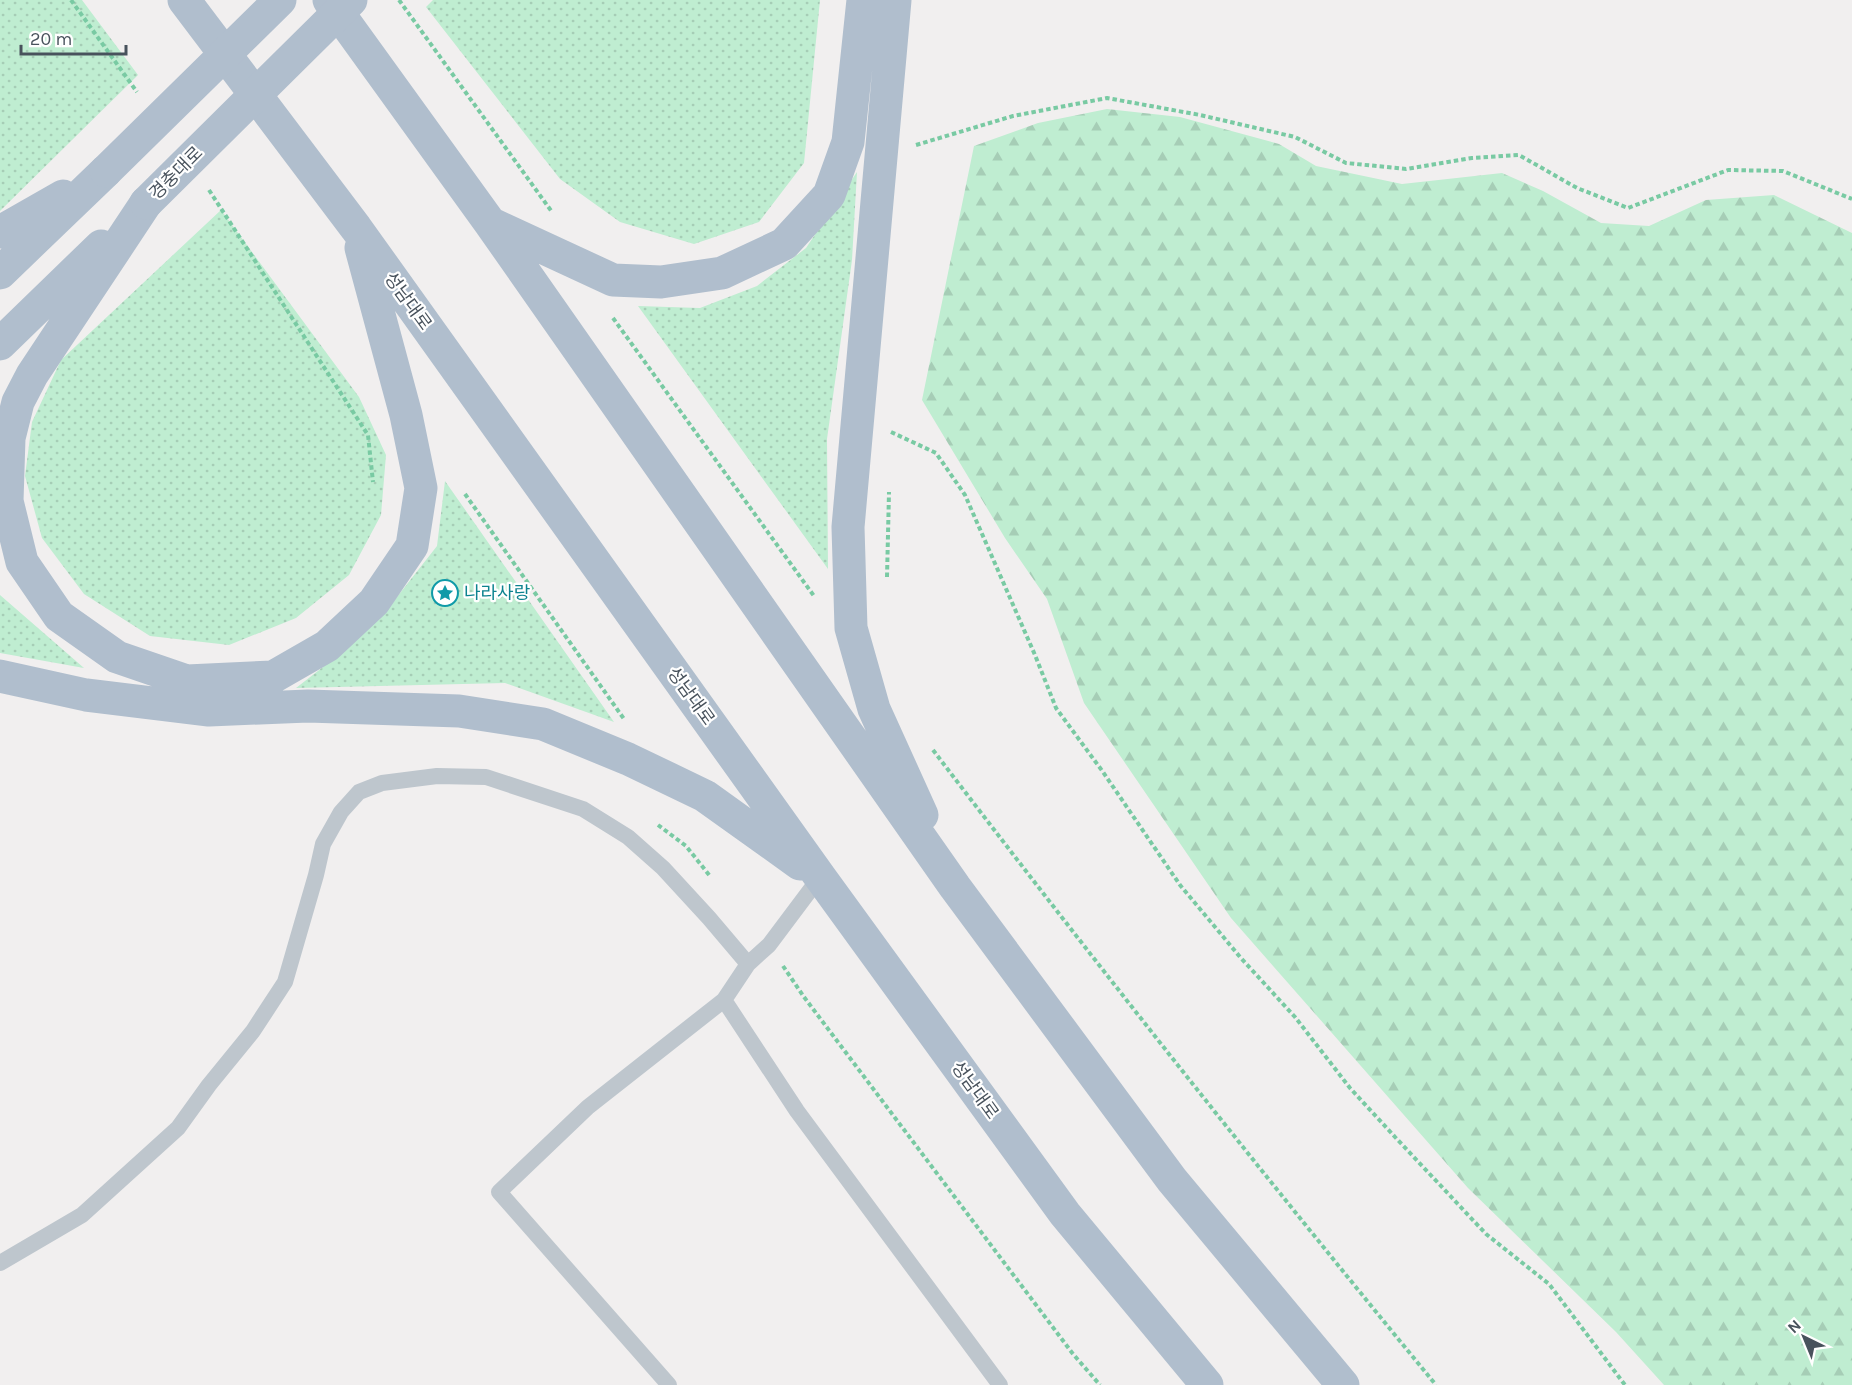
<svg xmlns="http://www.w3.org/2000/svg" width="1852" height="1385" viewBox="0 0 1852 1385" font-family="Karla,'Noto Sans KR',sans-serif">
	<style>
		.grass { fill: url(#grass-dots) }
		.forest { fill: url(#forest-firs) }
		.lines { fill: none; stroke-linecap: round; stroke-linejoin: round }
		.path { stroke: #79caa3; stroke-width: 4; stroke-dasharray: 4.5 3; stroke-linecap: butt }
		.lane { stroke: #bec6cd; stroke-width: 16 }
		.primary { stroke: #b0becd; stroke-width: 33 }
		.primary-bridge { stroke: #b0becd; stroke-width: 33 }
		.labels { text-anchor: middle; dominant-baseline: central; stroke-width: 4.5; stroke-linejoin: round; paint-order: stroke }
		.street-label { font-size: 18px; fill: #48525c; stroke: #fff }
		.culture-label { font-size: 18px; fill: #0d838f; stroke: #fff; text-anchor: start }
	</style>
	<defs>
		<pattern id="grass-dots" width="8" height="8" patternUnits="userSpaceOnUse" patternTransform="scale(1.5)"><rect width="8" height="8" fill="#bfedd1"/><path d="M2 2h.1M6 6h.1" fill="none" stroke="#a6cdb6" stroke-width="1.8" stroke-linecap="round"/></pattern>
		<pattern id="forest-firs" width="22" height="20" patternUnits="userSpaceOnUse" patternTransform="scale(1.5)"><rect width="22" height="20" fill="#bfedd1"/><path d="M5 1l3.5 6h-7zM16 11l3.5 6h-7z" fill="#a6cdb6"/></pattern>
	</defs>
	<rect width="100%" height="100%" fill="#f1efef"/>
	<path class="grass" d="M0 0H82L138 75 0 211Z
		M433 0H820L804 163 759 222 694 244 620 222 560 179 426 7Z
		M857 172 852 260 827 439 828 569 638 306 700 308 757 286 806 248Z
		M221 210 359 397 386 455 381 515 349 575 296 618 229 645 150 636 84 594 42 538 25 476 32 422 61 360Z
		M445 481 614 722 505 683 296 688 341 653 393 602 437 546Z
		M0 594V595L84 668 0 653Z"/>
	<path class="forest" d="M1107 109 1180 117 1279 144 1316 166 1402 184 1502 173 1543 191 1601 223 1649 226 1706 200 1774 195 1852 233V1385H1664L1616 1332 1468 1188 1231 918 1084 703 1047 599 1005 538 922 400 974 146 1038 123Z"/>
	<g class="lines">
		<path class="path" d="M71 0 137 92
			M399 0 552 212
			M916 145 1013 116 1107 98 1200 115 1295 137 1346 163 1406 169 1472 158 1519 155 1577 188 1628 208 1728 170 1783 171 1852 199
			M209 190 368 435 373 482
			M613 318 814 596
			M891 432 936 453 965 495 1035 655 1056 708 1103 772 1180 885 1240 957 1295 1017 1350 1088 1395 1137 1486 1234 1549 1284 1625 1385
			M465 494 624 719
			M887 577 889 492
			M933 750C1097 965 1264 1176 1436 1385
			M658 825 686 846 710 876
			M783 966 804 997 1073 1354 1100 1385"/>
		<path class="lane" d="M724 1000 797 1111 1000 1385
			M0 1263 82 1215 178 1128 209 1085 253 1031 285 982 316 875 323 844 341 812 359 792 382 783 437 776 486 777 583 809 628 837 663 868 709 918 748 964
			M669 1385 499 1192 588 1107 724 1000 748 964 769 945 820 877"/>
		<path class="primary" d="M184 0 356 228 820 877 1065 1214 1207 1385
			M329 0 490 223 955 887 1172 1180 1343 1385
			M895 0 848 527 851 628 874 709 922 815
			M146 203 32 375 18 402 9 438 7 501 22 562 59 616 117 657 187 681 273 677 327 646 374 602 412 546 421 488 406 415 361 248
			M492 224 613 280 661 282 722 273 784 244 829 195 848 142 863 0
			M0 232 63 196
			M0 273 106 171
			M0 344 101 246
			M0 676 86 695 209 710 308 706 459 711 543 724 628 759 705 796 800 864"/>
		<path class="primary-bridge" d="M106 171 280 0
			M146 203 351 0"/>
	</g>
	<defs>
		<symbol id="sight-ring" viewBox="-11 -11 22 22"><circle r="9.5" fill="#fff" stroke="#0f9aa8" stroke-width="1.5"/><path d="M0-6L1.8-2.2L6-1.7L2.9 1.2L3.7 5.4L0 3.3L-3.7 5.4L-2.9 1.2L-6-1.7L-1.8-2.2Z" fill="#0f9aa8"/></symbol>
	</defs>
	<g fill-rule="evenodd">
		<use href="#sight-ring" x="430" y="578" width="30" height="30"/>
	</g>
	<g class="labels">
		<g class="street-label">
			<text transform="translate(176 173) rotate(-45)">경충대로</text>
			<text transform="translate(408 301) rotate(54)">성남대로</text>
			<text transform="translate(691 696) rotate(54)">성남대로</text>
			<text transform="translate(975 1090) rotate(54)">성남대로</text>
		</g>
		<g class="culture-label">
			<text x="464" y="593">나라사랑</text>
		</g>
	</g>
	<g transform="translate(1804 1337) rotate(317)" stroke="#ffffff" stroke-width="4.5" paint-order="stroke">
	<path d="M0-4.5L10 22L0 15L-10 22Z" fill="#48525c"/>
	<text y="-9" font-size="16" font-weight="bold" text-anchor="middle" fill="#48525c">N</text>
	</g>
	<path d="M21 45v9h105v-9" fill="none" stroke="#48525c" stroke-width="3"/>
	<text x="30" y="45" font-size="18" fill="#48525c" stroke="#ffffff" stroke-width="4.5" paint-order="stroke">20 m</text>
</svg>
